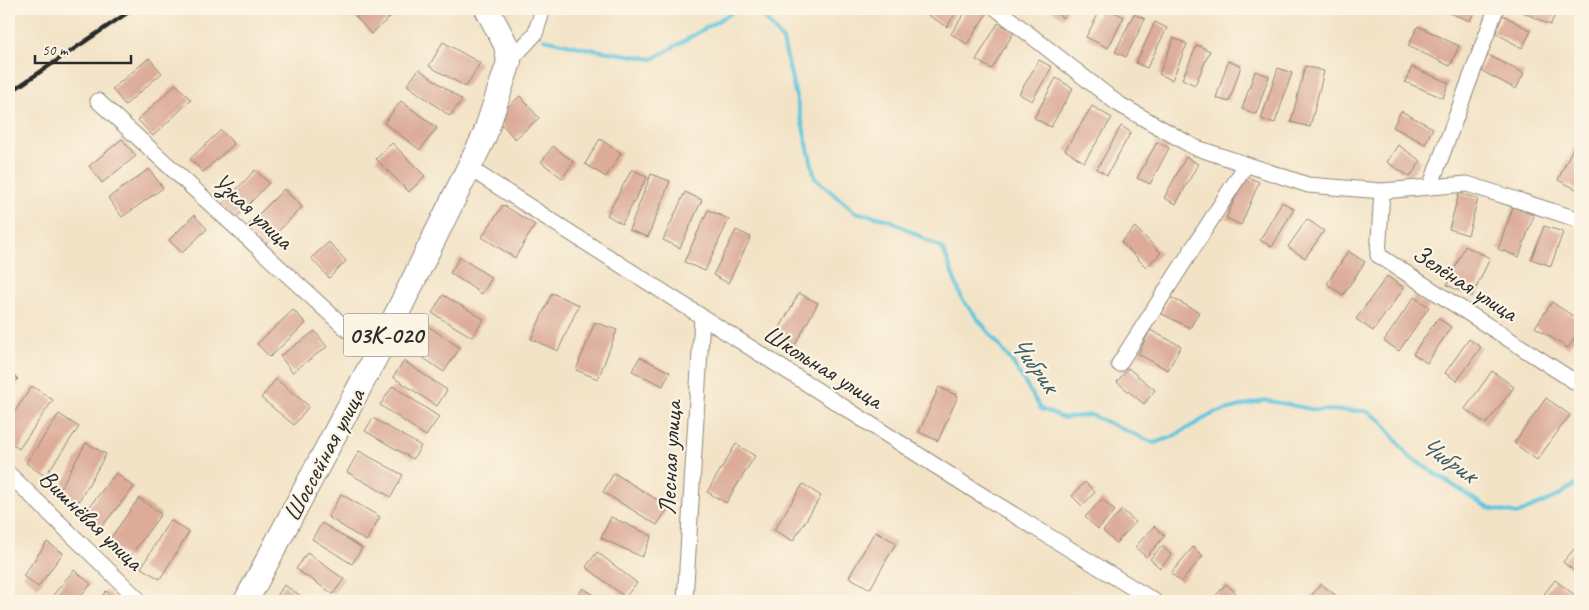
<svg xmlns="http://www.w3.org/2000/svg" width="1589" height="610" viewBox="0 0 1589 610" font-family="Caveat,sans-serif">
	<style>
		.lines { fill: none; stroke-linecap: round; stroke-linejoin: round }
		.stream { stroke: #60c6dd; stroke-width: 4 }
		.building { fill: #dcac99 }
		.minor-casing { stroke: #8f8778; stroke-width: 17 }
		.primary-casing { stroke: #8f8778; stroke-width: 26 }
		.minor { stroke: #fff; stroke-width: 15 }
		.primary { stroke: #fff; stroke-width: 24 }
		.rail { stroke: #2b2b2b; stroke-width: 4 }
		.labels { text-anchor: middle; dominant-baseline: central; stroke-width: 4.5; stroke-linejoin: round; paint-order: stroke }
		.shield { fill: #fcf5e5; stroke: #6a6863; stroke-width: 1 }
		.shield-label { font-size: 24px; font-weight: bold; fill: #2b2b2b }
		.street-label { font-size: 25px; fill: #2b2b2b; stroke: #fcf5e5 }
		.water-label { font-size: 26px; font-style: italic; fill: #3b5a60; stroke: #fcf5e5 }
	</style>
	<rect width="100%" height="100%" fill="#fcf5e5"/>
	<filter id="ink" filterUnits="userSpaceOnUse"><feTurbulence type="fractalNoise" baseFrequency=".02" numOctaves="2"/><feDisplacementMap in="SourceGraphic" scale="10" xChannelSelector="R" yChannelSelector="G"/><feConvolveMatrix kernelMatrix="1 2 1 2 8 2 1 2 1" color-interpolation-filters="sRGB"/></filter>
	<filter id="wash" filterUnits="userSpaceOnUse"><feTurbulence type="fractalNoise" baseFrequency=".0096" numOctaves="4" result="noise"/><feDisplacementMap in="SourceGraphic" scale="20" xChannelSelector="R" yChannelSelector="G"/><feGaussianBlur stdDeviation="1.12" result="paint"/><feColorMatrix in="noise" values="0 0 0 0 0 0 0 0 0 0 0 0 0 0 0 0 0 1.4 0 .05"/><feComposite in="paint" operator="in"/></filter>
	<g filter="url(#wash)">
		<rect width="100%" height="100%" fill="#f3e3c6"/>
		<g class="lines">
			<path class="stream" d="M744 9 765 18 783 41 815 178 855 212 890 220 943 249 962 299 1013 363 1041 409 1064 418 1091 415 1154 443 1172 437 1214 413 1264 400 1316 410 1366 411 1381 420 1408 456 1488 508 1517 514 1558 496 1580 481
				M544 39 584 48 653 59 738 9"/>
		</g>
		<g id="blocks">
			<path class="building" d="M351 9H399L371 34 350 10Z
				M932 9H958L947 27 928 15Z
				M967 9H983L988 12 967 44 951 34Z
				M1050 9H1069L1063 18Z
				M1101 9H1109L1124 17 1108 48 1086 37Z
				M1440 9H1475L1470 21Z
				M1516 9H1558L1550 25Z
				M1134 14 1145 19 1126 57 1115 52Z
				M1503 15 1531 31 1522 48 1494 32Z
				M1155 22 1167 28 1147 68 1136 63Z
				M998 23 1014 32 992 69 976 60Z
				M1418 26 1459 46 1450 66 1408 46Z
				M1174 38 1187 44 1172 80 1159 74Z
				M443 42 480 63 466 87 429 66Z
				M1197 45 1210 51 1195 85 1182 79Z
				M1488 55 1524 73 1516 89 1480 70Z
				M149 58 162 73 125 105 112 89Z
				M1039 60 1052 67 1032 101 1019 94Z
				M1228 61 1241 66 1229 102 1216 98Z
				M1305 66 1324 71 1310 127 1291 122Z
				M1412 67 1449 83 1443 98 1405 82Z
				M1278 68 1292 73 1275 123 1261 119Z
				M419 69 462 100 450 116 407 85Z
				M1255 71 1269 76 1256 114 1242 109Z
				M1056 78 1073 88 1051 127 1034 118Z
				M176 84 191 100 153 136 138 120Z
				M520 96 539 118 515 139 496 118Z
				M401 101 437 128 420 150 384 123Z
				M1092 106 1112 118 1084 162 1065 150Z
				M1401 111 1433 128 1425 144 1393 127Z
				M1121 126 1131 132 1107 175 1097 169Z
				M221 130 234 144 203 172 190 159Z
				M122 139 136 156 102 183 89 166Z
				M600 139 621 153 606 177 585 164Z
				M1576 141 1580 143V185L1578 190 1558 180Z
				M1157 142 1169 148 1150 184 1137 178Z
				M392 143 425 176 409 192 376 159Z
				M1398 145 1421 161 1410 177 1387 162Z
				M553 146 574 162 562 178 541 162Z
				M1186 157 1198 164 1176 204 1164 198Z
				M149 169 163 188 122 217 108 198Z
				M632 169 647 177 622 224 607 215Z
				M255 170 269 183 232 222 218 209Z
				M651 174 670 181 648 237 629 230Z
				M1245 176 1259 182 1241 225 1226 218Z
				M284 189 302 207 262 248 243 230Z
				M685 192 702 200 680 248 663 240Z
				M1459 193 1478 199 1468 235 1449 229Z
				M1282 202 1294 209 1272 247 1260 240Z
				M503 205 535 225 515 258 482 237Z
				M1513 207 1534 215 1519 257 1498 249Z
				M708 210 729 219 705 271 684 262Z
				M194 215 207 229 182 253 169 240Z
				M1307 219 1324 231 1305 258 1288 247Z
				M1544 226 1563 232 1551 266 1531 259Z
				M1135 227 1161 253 1146 267 1121 242Z
				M736 230 751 237 728 283 713 275Z
				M329 242 346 261 329 278 311 258Z
				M1465 246 1490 258 1472 297 1447 285Z
				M1348 251 1365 262 1343 295 1327 284Z
				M460 257 492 278 482 294 450 273Z
				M1387 276 1404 288 1373 331 1356 319Z
				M552 293 579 305 558 351 531 339Z
				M799 293 818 303 795 345 776 335Z
				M443 295 484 319 472 337 432 313Z
				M1170 297 1199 312 1190 328 1162 314Z
				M1414 297 1429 307 1399 351 1384 341Z
				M1552 302 1580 321V330L1568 348 1535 327Z
				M293 310 306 323 270 357 257 344Z
				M1438 318 1451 327 1427 363 1413 354Z
				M595 322 617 330 598 379 576 370Z
				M425 324 460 348 444 372 409 348Z
				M1150 330 1181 346 1168 370 1138 354Z
				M315 331 327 347 292 372 280 356Z
				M1469 339 1481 347 1457 381 1445 373Z
				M640 357 670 372 663 386 632 371Z
				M404 361 447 390 437 406 393 377Z
				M1128 368 1155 390 1144 404 1117 382Z
				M9 371 18 379 9 390Z
				M1492 371 1514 387 1486 424 1465 409Z
				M276 379 309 406 294 425 261 398Z
				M32 386 53 400 19 449 9 442V420Z
				M393 386 439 417 426 436 380 405Z
				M939 387 958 396 938 441 919 432Z
				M1546 398 1570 415 1537 460 1514 443Z
				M59 414 79 427 45 476 26 463Z
				M373 418 421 446 413 459 365 431Z
				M86 443 106 454 78 503 58 492Z
				M736 444 755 456 726 503 707 492Z
				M359 451 403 475 391 497 347 472Z
				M116 473 134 487 98 531 81 517Z
				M614 473 669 507 657 525 603 492Z
				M1085 482 1095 492 1082 506 1072 496Z
				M803 484 821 496 793 541 774 530Z
				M341 494 380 517 366 541 328 517Z
				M139 498 161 514 129 558 107 543Z
				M1102 499 1115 511 1098 529 1085 517Z
				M1122 510 1136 522 1116 543 1103 531Z
				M611 517 652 536 642 557 601 538Z
				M170 520 189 532 160 579 141 568Z
				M322 523 362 548 352 564 312 539Z
				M1154 526 1165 536 1146 557 1135 547Z
				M875 531 896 543 870 589 849 577Z
				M47 542 63 553 38 587 23 576Z
				M1162 546 1171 555 1160 568 1150 559Z
				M1193 547 1203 556 1181 582 1171 573Z
				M1576 547 1580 550V576L1563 562Z
				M597 552 637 583 625 597 586 567Z
				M307 553 344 579 333 594 296 569Z
				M74 570 91 584 76 601H48Z
				M1555 580 1580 599V601H1546L1541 598Z
				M1226 584 1237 594 1230 601H1211Z
				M1321 584 1337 596 1333 601H1307Z
				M284 585 309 601H274Z
				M583 588 603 601H573Z
				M106 591 118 601H98Z"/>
		</g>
	</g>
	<g filter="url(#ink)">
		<use href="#blocks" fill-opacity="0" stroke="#8f8778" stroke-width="1"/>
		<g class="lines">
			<defs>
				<path id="minor" d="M997 9 1117 103 1194 147 1308 185 1382 191 1467 184 1580 220
					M509 62 535 34 543 9
					M98 101 376 356
					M469 168 972 489 1154 601
					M1430 187 1496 9
					M1382 191 1378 255 1580 385
					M1119 364 1246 165
					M9 474 140 601
					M685 601 702 318"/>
				<path id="primary" d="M246 601 376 356 484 137 509 62 506 45 487 9"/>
			</defs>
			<use href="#minor" class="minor-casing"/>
			<use href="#primary" class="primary-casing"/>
			<use href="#minor" class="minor"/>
			<use href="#primary" class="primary"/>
			<path class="rail" d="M9 93 133 9"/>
		</g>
	</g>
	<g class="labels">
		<rect class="shield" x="343.5" y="313.5" width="85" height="43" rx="4"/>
		<g class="shield-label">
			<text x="386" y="335">03К-020</text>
		</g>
		<g class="street-label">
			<text transform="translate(253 211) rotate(43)">Узкая улица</text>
			<text transform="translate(1465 283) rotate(33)">Зелёная улица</text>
			<text transform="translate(823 367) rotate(32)">Школьная улица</text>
			<text transform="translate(324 455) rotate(-62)">Шоссейная улица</text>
			<text transform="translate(670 458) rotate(-87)">Лесная улица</text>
			<text transform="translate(91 520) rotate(44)">Вишнёвая улица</text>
		</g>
		<g class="water-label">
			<text transform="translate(1035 364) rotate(54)">Чибрик</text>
			<text transform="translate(1449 459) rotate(35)">Чибрик</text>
		</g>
	</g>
	<rect width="1589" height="610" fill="none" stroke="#fcf5e5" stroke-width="30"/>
	<path d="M35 55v8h96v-8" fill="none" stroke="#2b2b2b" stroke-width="2.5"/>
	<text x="42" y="55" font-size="15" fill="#2b2b2b" stroke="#fcf5e5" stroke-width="4" paint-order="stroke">50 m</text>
</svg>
